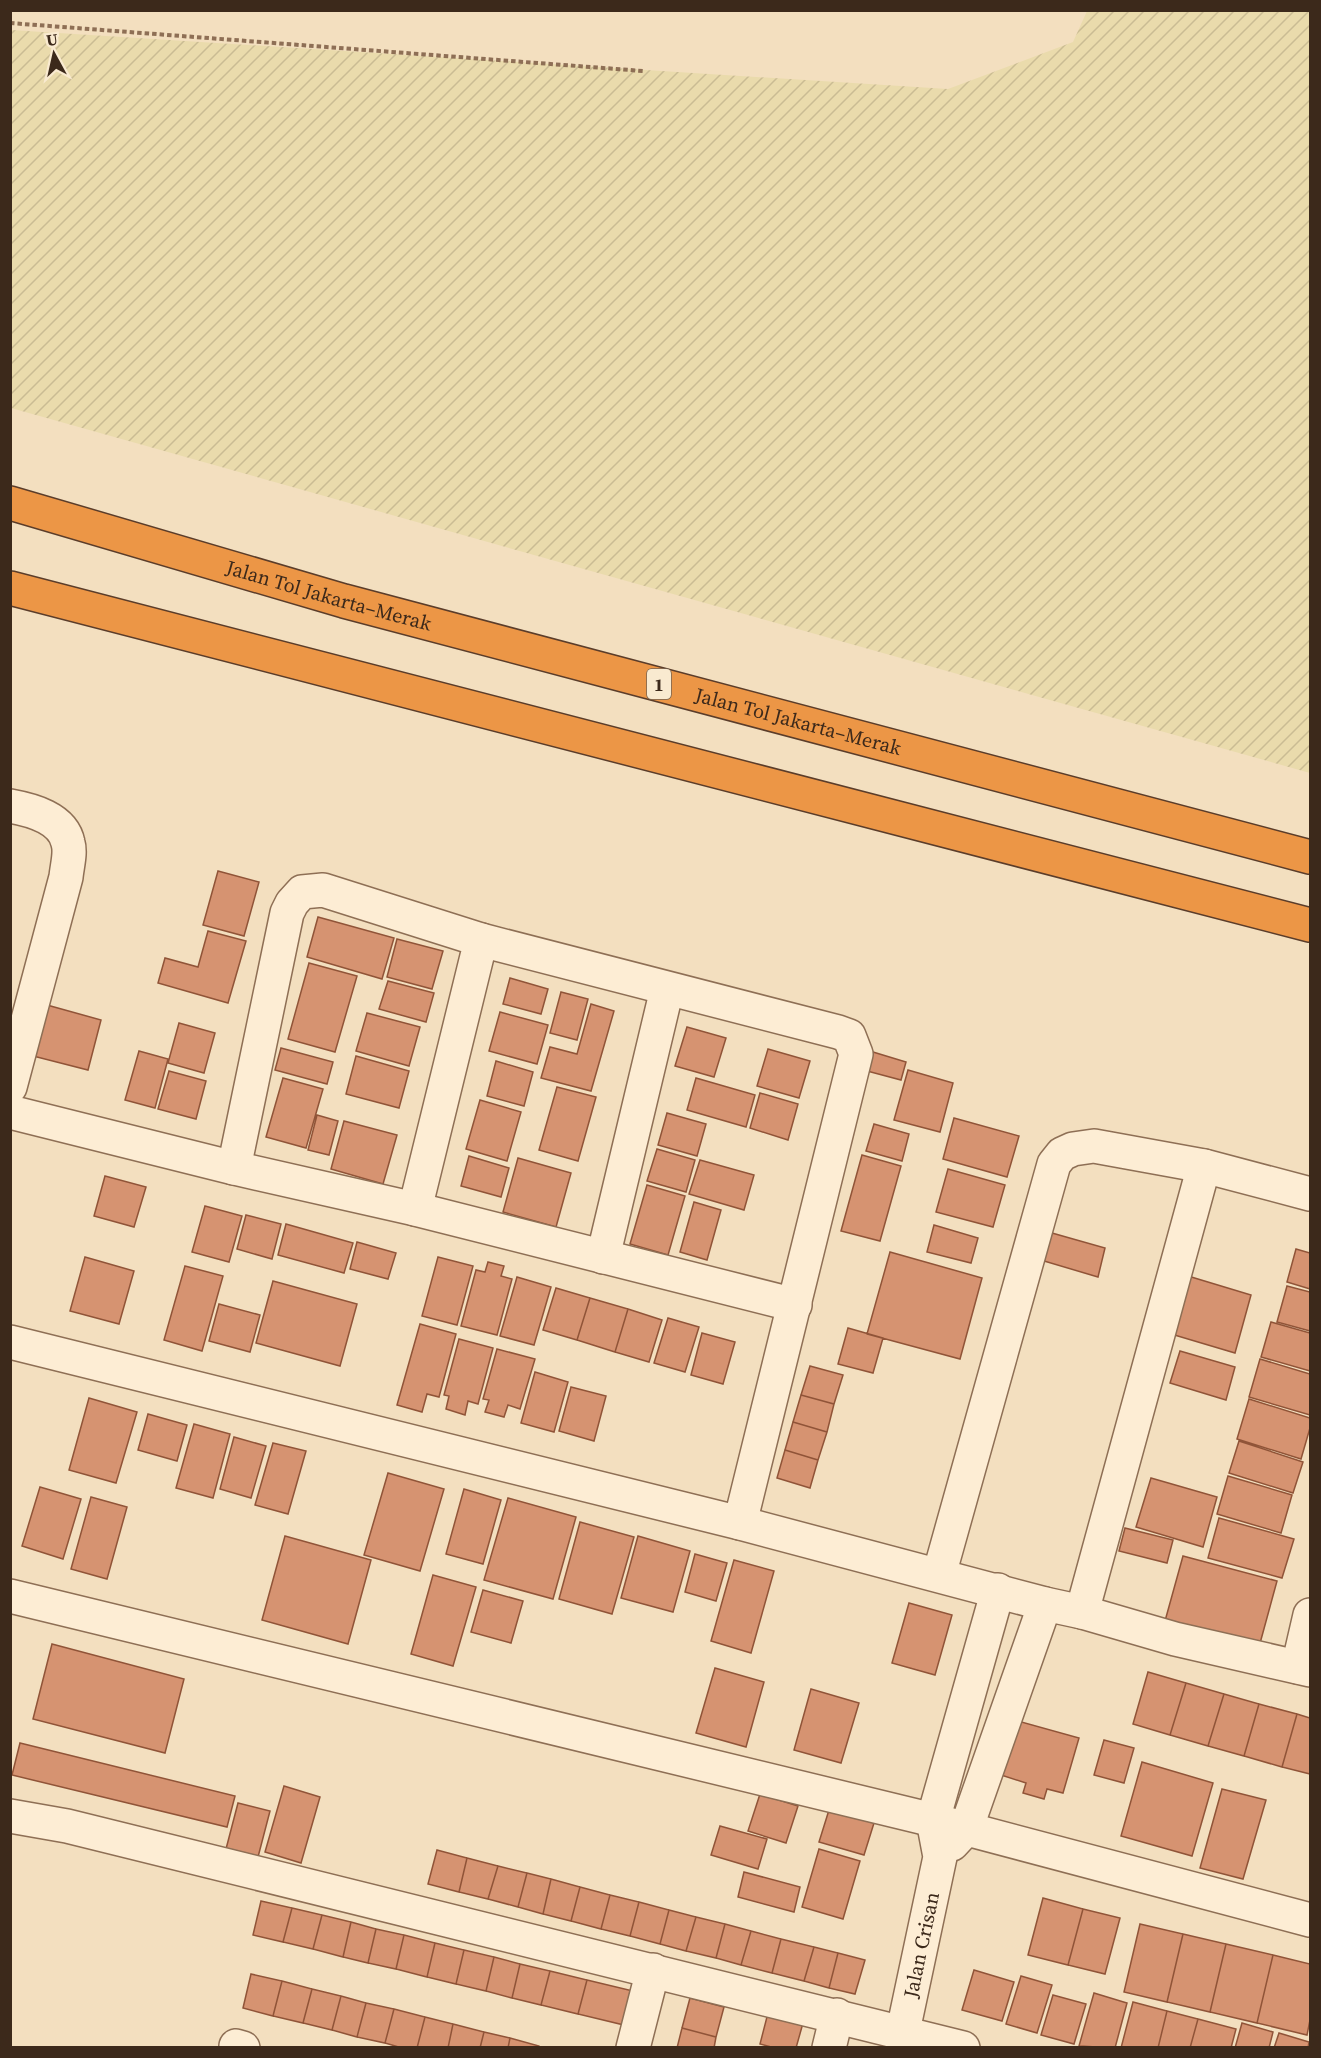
<svg xmlns="http://www.w3.org/2000/svg" width="1321" height="2058" viewBox="0 0 1321 2058" font-family="'Source Serif 4',serif">
	<style>
		.farmland { fill: url(#farmland-furrows) }
		.building { fill: #d69371; stroke: #905438; stroke-width: 1.5 }
		.lines { fill: none; stroke-linecap: round; stroke-linejoin: round }
		.minor-casing { stroke: #8e6f55; stroke-width: 36 }
		.motorway-casing { stroke: #5b3d2a; stroke-width: 36 }
		.path { stroke: #8e6f55; stroke-width: 4; stroke-dasharray: 4.5 3; stroke-linecap: butt }
		.minor { stroke: #fdedd4; stroke-width: 33 }
		.motorway { stroke: #ec9646; stroke-width: 33 }
		.labels { text-anchor: middle; dominant-baseline: central; stroke-width: 4.5; stroke-linejoin: round; paint-order: stroke }
		.shield { fill: #f9ead0; stroke: #756351; stroke-width: 1.5 }
		.shield-label { font-size: 18px; font-weight: bold; fill: #3c291b }
		.street-label { font-size: 20px; fill: #3c291b; stroke: #f9ead0 }
	</style>
	<defs>
		<pattern id="farmland-furrows" width="10" height="10" patternUnits="userSpaceOnUse" patternTransform="scale(1.5)"><rect width="10" height="10" fill="#eadbac"/><path d="M-1 1l2-2M0 10L10 0M9 11l2-2" fill="none" stroke="#cabc93"/></pattern>
	</defs>
	<rect width="100%" height="100%" fill="#f3dfbf"/>
	<path class="farmland" d="M1087 11H1310V773L11 408V30L948 89 1073 42Z"/>
	<path class="building" d="M218 871 259 882 244 936 203 925Z
		M318 917 394 938 382 979 307 957Z
		M208 931 246 941 228 1003 158 983 165 958 198 967Z
		M397 939 443 951 432 989 387 977Z
		M309 963 357 976 335 1052 288 1039Z
		M510 978 548 989 541 1014 503 1004Z
		M388 981 434 993 426 1022 379 1009Z
		M561 992 588 999 577 1040 550 1033Z
		M591 1004 614 1011 591 1091 541 1078 550 1047 577 1054Z
		M47 1005 101 1020 88 1070 33 1056Z
		M500 1012 548 1025 537 1064 489 1051Z
		M367 1013 420 1027 409 1066 356 1051Z
		M179 1023 215 1033 204 1073 168 1063Z
		M687 1027 726 1038 714 1077 675 1066Z
		M281 1048 333 1062 327 1084 275 1070Z
		M768 1049 810 1061 799 1098 757 1086Z
		M139 1051 168 1059 155 1108 125 1100Z
		M873 1052 906 1062 901 1080 867 1071Z
		M356 1056 409 1071 399 1108 346 1094Z
		M496 1061 533 1072 524 1106 487 1096Z
		M908 1070 953 1083 940 1132 894 1120Z
		M169 1071 206 1081 196 1119 158 1109Z
		M283 1078 323 1089 306 1148 266 1137Z
		M696 1078 755 1095 746 1127 687 1110Z
		M557 1087 596 1097 578 1161 539 1150Z
		M760 1093 798 1104 788 1140 750 1128Z
		M480 1100 521 1112 507 1161 466 1149Z
		M667 1113 706 1124 697 1156 658 1145Z
		M317 1115 338 1121 329 1155 308 1150Z
		M954 1118 1019 1136 1007 1177 943 1159Z
		M344 1121 397 1135 383 1184 331 1169Z
		M874 1124 909 1134 902 1161 866 1151Z
		M657 1149 695 1160 686 1192 647 1181Z
		M862 1155 901 1166 880 1241 841 1231Z
		M469 1156 509 1168 501 1197 461 1186Z
		M518 1158 571 1173 556 1227 503 1212Z
		M700 1160 754 1175 744 1210 689 1194Z
		M948 1169 1005 1185 993 1227 936 1212Z
		M105 1176 146 1187 134 1227 94 1216Z
		M647 1185 685 1196 668 1255 630 1244Z
		M694 1202 721 1210 707 1260 680 1252Z
		M205 1206 242 1216 229 1262 192 1252Z
		M246 1215 281 1224 272 1259 237 1249Z
		M286 1224 353 1243 344 1273 278 1255Z
		M934 1225 978 1238 971 1263 927 1252Z
		M1052 1233 1105 1248 1098 1277 1044 1261Z
		M357 1242 396 1253 388 1279 350 1269Z
		M1296 1249 1310 1253V1289L1287 1282Z
		M890 1252 982 1278 960 1359 867 1334Z
		M85 1257 134 1271 119 1324 70 1311Z
		M438 1257 473 1266 457 1325 422 1316Z
		M488 1262 504 1266 501 1276 512 1279 497 1335 461 1326 476 1270 485 1272Z
		M185 1266 223 1276 202 1351 164 1340Z
		M1188 1276 1251 1295 1235 1353 1171 1334Z
		M517 1277 551 1287 534 1345 500 1336Z
		M273 1281 357 1304 340 1366 256 1343Z
		M1287 1286 1310 1292V1331L1277 1322Z
		M556 1288 590 1298 577 1340 543 1330Z
		M590 1298 628 1309 615 1352 577 1340Z
		M219 1304 260 1315 250 1352 209 1341Z
		M628 1309 662 1320 649 1362 615 1352Z
		M668 1318 699 1327 685 1372 654 1363Z
		M1271 1322 1310 1333V1371L1261 1357Z
		M420 1324 456 1334 439 1397 427 1394 422 1412 397 1405Z
		M848 1328 883 1338 873 1373 838 1364Z
		M702 1333 735 1342 723 1384 691 1375Z
		M459 1339 493 1348 478 1404 468 1401 465 1415 446 1409 449 1396 444 1395Z
		M497 1349 535 1359 520 1409 508 1405 504 1417 485 1412 489 1400 483 1399Z
		M1180 1351 1235 1367 1226 1400 1170 1383Z
		M1260 1359 1310 1374V1415L1249 1397Z
		M810 1366 843 1375 834 1404 801 1395Z
		M535 1372 568 1382 554 1432 521 1423Z
		M571 1387 606 1396 594 1441 559 1431Z
		M801 1395 834 1404 827 1432 793 1422Z
		M89 1398 137 1412 116 1483 69 1470Z
		M1249 1399 1310 1418V1428L1301 1459 1237 1439Z
		M148 1414 187 1425 177 1461 138 1450Z
		M793 1422 827 1432 818 1460 785 1450Z
		M194 1424 230 1434 213 1498 176 1488Z
		M234 1437 266 1446 251 1498 220 1489Z
		M1239 1441 1303 1462 1293 1493 1229 1473Z
		M273 1443 306 1451 288 1514 255 1505Z
		M785 1450 818 1460 810 1488 777 1478Z
		M388 1473 444 1489 420 1571 364 1555Z
		M1228 1476 1292 1495 1281 1533 1217 1514Z
		M1151 1478 1217 1497 1203 1547 1136 1527Z
		M40 1487 81 1499 63 1559 22 1546Z
		M464 1489 501 1500 483 1564 446 1554Z
		M91 1497 127 1507 107 1579 71 1569Z
		M508 1498 576 1517 553 1599 484 1580Z
		M1219 1518 1294 1539 1282 1578 1208 1558Z
		M580 1522 634 1537 612 1614 559 1599Z
		M1125 1528 1173 1540 1167 1563 1119 1551Z
		M285 1536 371 1560 348 1644 262 1620Z
		M638 1536 690 1551 673 1612 621 1598Z
		M695 1554 727 1563 716 1601 685 1592Z
		M1183 1556 1277 1581 1259 1647 1165 1621Z
		M734 1560 774 1571 751 1653 711 1641Z
		M433 1575 476 1587 453 1666 411 1654Z
		M483 1590 523 1601 511 1643 471 1632Z
		M909 1603 952 1615 935 1675 892 1663Z
		M52 1644 184 1679 165 1753 33 1719Z
		M715 1668 764 1682 746 1747 696 1733Z
		M1148 1672 1186 1683 1170 1735 1133 1724Z
		M1186 1683 1224 1694 1208 1746 1170 1735Z
		M811 1689 859 1703 841 1763 794 1750Z
		M1224 1694 1259 1704 1244 1756 1208 1746Z
		M1259 1704 1297 1714 1282 1767 1244 1756Z
		M1297 1714 1310 1718V1774L1282 1767Z
		M1014 1720 1079 1738 1063 1793 1047 1789 1044 1799 1023 1793 1026 1783 998 1774Z
		M1104 1740 1134 1748 1124 1783 1094 1775Z
		M20 1743 235 1796 227 1827 12 1775Z
		M1142 1762 1213 1783 1192 1856 1121 1836Z
		M284 1786 320 1797 301 1863 265 1852Z
		M1222 1789 1266 1800 1243 1879 1200 1868Z
		M760 1794 798 1806 786 1843 748 1831Z
		M238 1803 270 1811 258 1857 226 1849Z
		M829 1810 874 1823 864 1855 819 1842Z
		M720 1826 767 1839 758 1869 711 1855Z
		M819 1849 860 1861 843 1919 802 1907Z
		M437 1850 467 1858 459 1892 428 1884Z
		M467 1858 498 1866 488 1899 459 1892Z
		M498 1866 527 1873 518 1907 488 1899Z
		M744 1872 800 1887 794 1912 738 1897Z
		M527 1873 551 1879 543 1914 518 1907Z
		M551 1879 580 1887 571 1921 543 1914Z
		M580 1887 610 1895 601 1929 571 1921Z
		M610 1895 639 1902 630 1936 601 1929Z
		M1043 1898 1083 1909 1068 1965 1028 1955Z
		M261 1901 292 1908 283 1942 253 1935Z
		M639 1902 669 1910 660 1944 630 1936Z
		M292 1908 322 1915 313 1949 283 1942Z
		M1083 1909 1120 1918 1105 1974 1068 1965Z
		M669 1910 696 1917 686 1951 660 1944Z
		M322 1915 351 1922 343 1957 313 1949Z
		M696 1917 725 1924 716 1958 686 1951Z
		M351 1922 376 1929 368 1963 343 1957Z
		M725 1924 751 1931 741 1965 716 1958Z
		M1140 1924 1183 1934 1167 2002 1124 1992Z
		M376 1929 404 1935 396 1969 368 1963Z
		M751 1931 781 1939 772 1973 741 1965Z
		M1183 1934 1226 1944 1210 2012 1167 2002Z
		M404 1935 435 1943 427 1977 396 1969Z
		M781 1939 814 1947 804 1981 772 1973Z
		M435 1943 464 1950 456 1984 427 1977Z
		M1226 1944 1273 1955 1257 2023 1210 2012Z
		M814 1947 838 1953 829 1988 804 1981Z
		M464 1950 494 1957 486 1991 456 1984Z
		M838 1953 865 1960 855 1994 829 1988Z
		M1273 1955 1310 1964V2020L1307 2035 1257 2023Z
		M494 1957 520 1964 512 1998 486 1991Z
		M520 1964 550 1971 541 2005 512 1998Z
		M974 1970 1014 1982 1002 2021 962 2010Z
		M550 1971 587 1980 578 2014 541 2005Z
		M251 1974 282 1981 273 2016 243 2008Z
		M1021 1976 1052 1985 1037 2033 1006 2024Z
		M587 1980 633 1991 624 2025 578 2014Z
		M282 1981 312 1989 303 2023 273 2016Z
		M312 1989 341 1996 332 2030 303 2023Z
		M1094 1993 1127 2003 1115 2048 1079 2046Z
		M1053 1995 1086 2004 1074 2044 1041 2035Z
		M341 1996 366 2003 357 2037 332 2030Z
		M690 1998 724 2007 716 2037 682 2028Z
		M1133 2002 1167 2011 1158 2048H1121Z
		M366 2003 394 2009 385 2043 357 2037Z
		M394 2009 425 2017 417 2048H402L385 2043Z
		M1167 2011 1198 2019 1190 2048H1158Z
		M768 2013 803 2023 796 2048H775L760 2044Z
		M425 2017 453 2024 448 2048H417Z
		M1198 2019 1236 2029 1231 2048H1190Z
		M1242 2023 1273 2032 1269 2048H1235Z
		M453 2024 484 2032 480 2048H448Z
		M682 2028 716 2037 714 2048H677Z
		M484 2032 510 2038 508 2048H480Z
		M1279 2033 1309 2042 1308 2048H1274Z
		M510 2038 539 2046V2048H508Z"/>
	<g class="lines">
		<defs>
			<g id="minor">
				<path d="M10 806C32 810 63 818 68 843 71 853 67 866 66 877L10 1087"/>
				<path d="M481 940 838 1032 849 1036 856 1054 740 1523"/>
				<path d="M10 1112 234 1168 415 1209 795 1305"/>
				<path d="M234 1168 287 913 292 903 302 892 323 890 481 940 415 1209"/>
				<path d="M603 1257 667 989"/>
				<path d="M10 1342 740 1523 1045 1604 1082 1612 1175 1639 1310 1670"/>
				<path d="M939 1575 1054 1164 1062 1154 1073 1149 1094 1146 1204 1166 1310 1194"/>
				<path d="M10 1596 933 1820 1310 1920"/>
				<path d="M1082 1612 1204 1166"/>
				<path d="M1298 1667 1310 1615"/>
				<path d="M10 1816 67 1826 963 2048"/>
				<path d="M952 1844 966 1829 1045 1604"/>
				<path id="s1" d="M903 2031 940 1857 933 1820 998 1590"/>
				<path d="M236 2046 243 2048"/>
				<path d="M633 2048 653 1970"/>
				<path d="M829 2048 837 2015"/>
			</g>
			<g id="motorway">
				<path id="s2" d="M10 503 344 601 1310 857"/>
				<path d="M10 588 1310 925"/>
			</g>
		</defs>
		<use href="#minor" class="minor-casing"/>
		<use href="#motorway" class="motorway-casing"/>
		<path class="path" d="M10 23 643 71"/>
		<use href="#minor" class="minor"/>
		<use href="#motorway" class="motorway"/>
	</g>
	<g class="labels">
		<rect class="shield" x="647" y="669" width="24" height="30" rx="4.5"/>
		<g class="shield-label">
			<text x="659" y="684">1</text>
		</g>
		<g class="street-label">
			<text stroke="none"><textPath href="#s2" startOffset="332">Jalan Tol Jakarta–Merak</textPath></text>
			<text stroke="none"><textPath href="#s2" startOffset="818">Jalan Tol Jakarta–Merak</textPath></text>
			<text stroke="none"><textPath href="#s1" startOffset="88">Jalan Crisan</textPath></text>
		</g>
	</g>
	<rect width="1321" height="2058" fill="none" stroke="#3c291b" stroke-width="24"/>
	<g transform="translate(54 54) rotate(352)" stroke="#f9ead0" stroke-width="4.5" paint-order="stroke">
	<path d="M0-4.5L10 22L0 15L-10 22Z" fill="#3c291b"/>
	<text y="-9" font-size="16" font-weight="bold" text-anchor="middle" fill="#3c291b">U</text>
	</g>
</svg>
